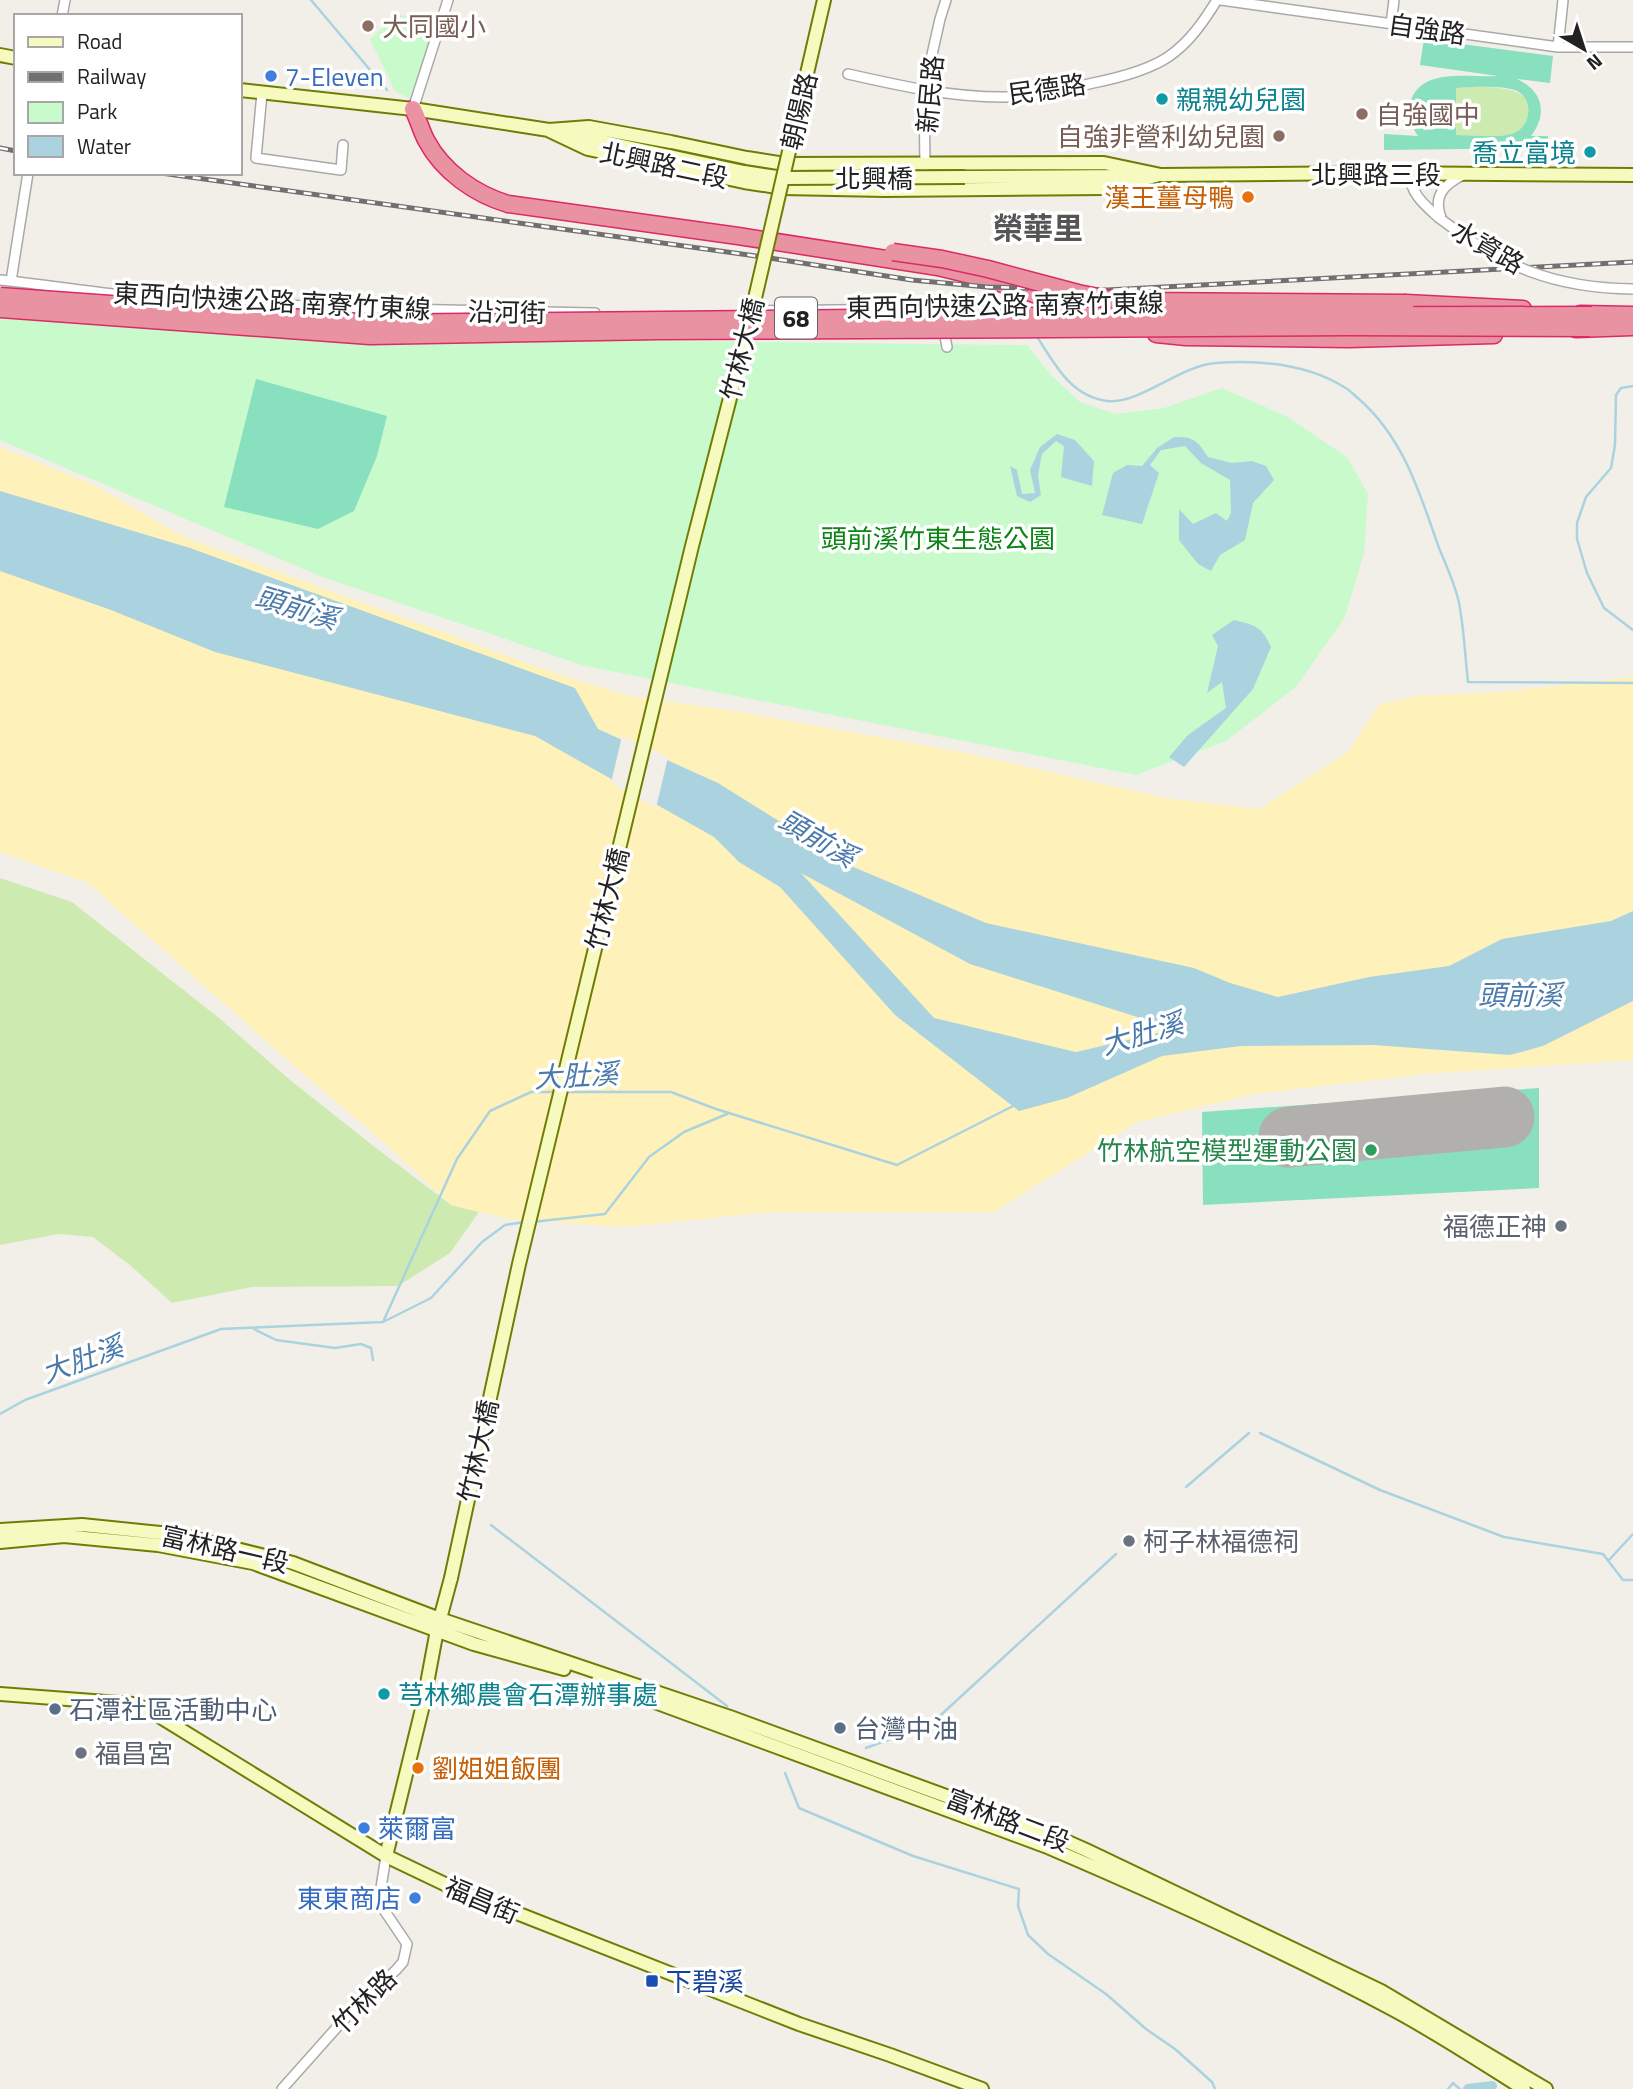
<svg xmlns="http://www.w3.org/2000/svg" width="1633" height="2089" viewBox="0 0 1633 2089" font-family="'Titillium Web','Noto Sans TC',sans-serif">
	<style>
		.grass { fill: #cdebb0 }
		.sand { fill: #fff1ba }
		.park { fill: #c8facc }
		.pitch { fill: #88e0be; fill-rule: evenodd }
		.water { fill: #aad3df; fill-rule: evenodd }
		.pier { fill: #f2efe9 }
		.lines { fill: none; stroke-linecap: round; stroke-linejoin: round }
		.stream { stroke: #aad3df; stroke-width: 2.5 }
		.canal { stroke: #aad3df; stroke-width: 10 }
		.runway { stroke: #b1b0ac; stroke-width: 61 }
		.street-casing { stroke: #a9a9a9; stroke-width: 12 }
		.secondary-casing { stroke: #707d05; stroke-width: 16 }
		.highway-casing { stroke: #dc2a67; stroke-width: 19 }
		.street { stroke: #fff; stroke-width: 9 }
		.secondary { stroke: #f7fabf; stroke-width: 12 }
		.highway { stroke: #e892a2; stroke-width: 16 }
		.rail-casing { stroke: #707070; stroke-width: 5 }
		.rail { stroke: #fff; stroke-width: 2.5; stroke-dasharray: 8; stroke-linecap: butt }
		.street-bridge-casing { stroke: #a9a9a9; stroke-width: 12; stroke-linecap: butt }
		.secondary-bridge-casing { stroke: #707d05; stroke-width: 16; stroke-linecap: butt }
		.highway-bridge-casing { stroke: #dc2a67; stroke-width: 19; stroke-linecap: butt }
		.street-bridge { stroke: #fff; stroke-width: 9 }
		.secondary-bridge { stroke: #f7fabf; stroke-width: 12 }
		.highway-bridge { stroke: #e892a2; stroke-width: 16 }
		.education-dot { fill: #8d6e63; stroke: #fff; stroke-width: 2.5 }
		.shop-dot { fill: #3f7fe0; stroke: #fff; stroke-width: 2.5 }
		.culture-dot { fill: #0f9aa8; stroke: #fff; stroke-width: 2.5 }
		.food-dot { fill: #e8710a; stroke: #fff; stroke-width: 2.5 }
		.leisure-dot { fill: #2e9e5b; stroke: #fff; stroke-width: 2.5 }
		.worship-dot { fill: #6b7280; stroke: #fff; stroke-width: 2.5 }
		.service-dot { fill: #5c6f8a; stroke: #fff; stroke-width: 2.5 }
		.transit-dot { fill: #1a4fb4; stroke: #fff; stroke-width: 2.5 }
		.labels { text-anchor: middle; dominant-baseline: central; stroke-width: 7; stroke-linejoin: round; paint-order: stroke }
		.shield { fill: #fff; stroke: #646464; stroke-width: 2 }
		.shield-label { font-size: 24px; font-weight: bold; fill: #222 }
		.education-label { font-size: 26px; fill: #785e54; stroke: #fff; text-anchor: start }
		.street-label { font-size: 26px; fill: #222; stroke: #fff }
		.shop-label { font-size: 26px; fill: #366cbe; stroke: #fff; text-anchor: start }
		.culture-label { font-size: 26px; fill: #0d838f; stroke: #fff; text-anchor: start }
		.food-label { font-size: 26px; fill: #c56008; stroke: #fff; text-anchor: end }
		.park-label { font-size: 26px; fill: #0c8416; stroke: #fff }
		.leisure-label { font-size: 26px; fill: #27864d; stroke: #fff; text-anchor: end }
		.worship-label { font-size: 26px; fill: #5b616d; stroke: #fff; text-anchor: start }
		.service-label { font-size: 26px; fill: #4e5e75; stroke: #fff; text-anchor: start }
		.transit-label { font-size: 26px; fill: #164399; stroke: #fff; text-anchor: start }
		.water-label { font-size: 28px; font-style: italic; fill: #4a7aab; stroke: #fff }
		.quarter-label { font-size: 30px; font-weight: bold; fill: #555; stroke: #fff }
	</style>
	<rect width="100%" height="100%" fill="#f2efe9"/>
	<path class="grass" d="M1456 87C1477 88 1543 80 1527 120 1525 127 1518 133 1511 134 1494 138 1473 135 1455 135Z
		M0 878 72 902 219 1018 290 1080 376 1148 451 1205 479 1212 450 1253 398 1286 252 1287 172 1303 131 1266 93 1237 59 1234 0 1245Z"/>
	<path class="sand" d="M0 447 94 485 186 538 543 669 625 695 746 713 966 753 1165 798 1259 809 1348 752 1380 704 1416 696 1501 692 1633 677V1060L1424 1074 1255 1094 1137 1122 994 1212H768L624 1227 508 1219 451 1205 377 1136 301 1072 88 883 0 852Z"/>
	<path class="park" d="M397 14 437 22 416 102 395 91 370 39Z
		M0 307 493 339 1027 345 1051 375 1080 402 1116 414 1164 408 1222 388 1286 416 1347 457 1368 494 1364 553 1345 617 1296 687 1226 741 1136 775 585 666 322 577 0 440Z"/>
	<path class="pitch" d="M1424 39 1553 56 1550 83 1517 79C1543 91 1548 114 1531 136H1548V148L1384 150V134L1418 136C1412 127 1408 115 1410 104 1419 66 1469 78 1498 76L1420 65ZM1456 88C1470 87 1504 85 1517 91 1535 100 1531 129 1511 134 1495 138 1473 135 1456 135Z
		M256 379 387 416 377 456 354 511 318 529 224 507Z
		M1539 1088V1188L1203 1205 1202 1112Z"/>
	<path class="water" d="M1057 434 1075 440 1094 461 1092 486 1061 477 1064 446 1056 441 1042 454 1038 475 1041 495 1030 502 1017 496 1010 466 1017 470 1022 494 1035 493 1030 470 1040 447Z
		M1174 437C1193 436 1198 441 1208 457L1232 463 1252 461 1266 466 1274 480 1253 503 1245 540 1220 555 1211 571 1198 564 1179 540V509L1193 524 1216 513 1227 521 1231 513 1230 480 1201 463 1185 446 1161 450 1150 465 1159 473 1142 524 1102 515 1113 473 1127 465 1142 466 1157 448Z
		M0 491 190 548 575 688 598 729 718 783 851 866 986 923 1194 968 1230 983 1278 997 1369 977 1449 966 1502 939 1611 921 1633 911V1001L1543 1046 1510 1055 1374 1045 1241 1046 1162 1056 1067 1098 1019 1111 895 1015 780 887 739 862 714 837 535 736 215 652 111 610 0 571ZM801 873 970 964 1175 1029 1076 1052 934 1018Z
		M1234 620C1256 625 1262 627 1271 647L1253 689 1184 767 1169 757 1188 735 1226 708 1222 682 1207 693 1218 646 1212 635Z"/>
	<path class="pier" d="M622 736 668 757 656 808 611 783Z"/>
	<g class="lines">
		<path class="stream" d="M311 0 387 90
			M1009 294 1022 311
			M1036 335C1054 363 1070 396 1107 401 1139 405 1181 365 1216 363 1258 360 1307 364 1344 387 1350 390 1355 396 1360 400 1404 439 1420 494 1439 548 1446 565 1455 584 1459 603 1464 628 1465 656 1468 682L1633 683
			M1633 386 1621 388 1616 395 1615 445 1611 468 1586 497 1577 523V539L1587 573 1604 608 1633 630
			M563 1092H671L716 1109 897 1165 1013 1106
			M532 1222 605 1214 649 1157 684 1132 727 1114
			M383 1322 431 1298 482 1242 505 1225 525 1222
			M254 1329 276 1340 335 1348 361 1344 371 1348 373 1360
			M0 1414 25 1400 221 1329 383 1322 457 1159 490 1111 531 1092H557
			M1260 1433 1380 1490 1504 1537 1603 1554 1623 1580H1633
			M1186 1487 1249 1433
			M491 1525 727 1706
			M1608 1561 1633 1534
			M866 1748 931 1724 1116 1554
			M785 1773 799 1808 913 1856 1019 1889 1018 1906 1028 1935 1048 1954 1106 1994 1146 2029 1175 2049 1212 2082 1215 2089
			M1448 2089 1453 2083 1460 2089"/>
		<path class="canal" d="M1468 2089 1492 2086"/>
		<path class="runway" d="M1289 1137 1504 1117"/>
		<defs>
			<path id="street" d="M1221 0 1558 47H1633
				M62 16 65 0
				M1391 24 1394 0
				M1558 47 1563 0
				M848 74C901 86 954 98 1008 97 1036 96 1065 89 1093 83 1118 78 1147 71 1168 57 1189 43 1204 21 1217 0
				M262 93 256 158 341 170 343 145
				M413 109 448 0
				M925 167 924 90 940 19 946 0
				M1410 174C1410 194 1426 206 1439 218
				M1442 220C1432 197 1443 185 1463 175
				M0 280C41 284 81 291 122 295 279 308 437 310 595 313
				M11 281 28 173
				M749 311 929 309 943 326 947 347
				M282 2089 347 2016 396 1970 403 1962 407 1944 382 1907 380 1894 386 1856"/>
			<path id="secondary" d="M0 55 16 58
				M240 90 413 109 549 130 589 127 671 142 747 158 785 164 1104 163 1161 175 1375 173 1633 175
				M550 131 588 149 744 182 783 188 885 190 1105 188 1156 176
				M567 134 744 172 784 178
				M790 147 824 0
				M965 177 1133 176
				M0 1530 82 1525 180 1535 293 1563 440 1619 730 1717 1050 1834 1086 1850 1381 1991 1546 2089
				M0 1542 64 1536 158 1545 253 1563 474 1644 564 1669
				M598 1681 1045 1846C1162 1896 1280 1949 1392 2009 1437 2033 1481 2062 1524 2089
				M0 1694 133 1704 149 1710 386 1856 453 1888 799 2024 890 2055 982 2089
				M386 1856 423 1705 437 1630 451 1578"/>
			<path id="highway" d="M413 109C418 119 421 130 426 140 443 172 475 194 508 204L738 236 938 267 987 279 1034 294 1084 315
				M1406 303 1523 309
				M1580 314 1633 315
				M1576 329 1633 327
				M1156 334 1186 337 1349 339 1494 335"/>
		</defs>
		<use href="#street" class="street-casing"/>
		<use href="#secondary" class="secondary-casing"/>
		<use href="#highway" class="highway-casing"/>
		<use href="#street" class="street"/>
		<use href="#secondary" class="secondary"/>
		<use href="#highway" class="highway"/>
		<defs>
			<path id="rail" d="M0 148 16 151
				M161 173 763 257 912 280 987 287 1107 290 1633 262"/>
		</defs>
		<use href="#rail" class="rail-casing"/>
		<use href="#rail" class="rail"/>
		<defs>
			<path id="street-bridge" d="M1442 220C1503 267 1554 288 1633 289"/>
			<path id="secondary-bridge" d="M784 178 965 177
				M451 1578 519 1264 692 546 749 324 790 147"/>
			<path id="highway-bridge" d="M893 252 942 259 988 269 1078 293 1108 299 1142 301 1406 303
				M0 296 371 323 1052 316 1592 315
				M0 309 370 336 659 331 1053 329 1348 327 1590 328"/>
		</defs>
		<use href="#street-bridge" class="street-bridge-casing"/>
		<use href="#secondary-bridge" class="secondary-bridge-casing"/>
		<use href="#highway-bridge" class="highway-bridge-casing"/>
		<use href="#street-bridge" class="street-bridge"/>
		<use href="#secondary-bridge" class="secondary-bridge"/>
		<use href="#highway-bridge" class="highway-bridge"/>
	</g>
	<g class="education-dot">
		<circle cx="368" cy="26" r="7"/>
		<circle cx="1362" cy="114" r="7"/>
		<circle cx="1279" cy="136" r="7"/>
	</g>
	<g class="shop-dot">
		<circle cx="271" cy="76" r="7"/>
		<circle cx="364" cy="1828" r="7"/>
		<circle cx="415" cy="1898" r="7"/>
	</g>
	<g class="culture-dot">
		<circle cx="1162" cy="99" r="7"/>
		<circle cx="1590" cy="152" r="7"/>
		<circle cx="384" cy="1694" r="7"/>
	</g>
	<g class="food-dot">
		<circle cx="1248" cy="197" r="7"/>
		<circle cx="418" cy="1768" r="7"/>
	</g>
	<circle class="leisure-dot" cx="1371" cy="1150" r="7"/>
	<g class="worship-dot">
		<circle cx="1561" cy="1226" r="7"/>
		<circle cx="1129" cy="1541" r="7"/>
		<circle cx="81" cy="1753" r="7"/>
	</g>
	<g class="service-dot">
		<circle cx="55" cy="1709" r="7"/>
		<circle cx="840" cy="1728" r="7"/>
	</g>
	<rect class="transit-dot" x="645" y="1974" width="14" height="14" rx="3.5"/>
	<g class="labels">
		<rect class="shield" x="775" y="297.5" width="42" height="41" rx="5"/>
		<g class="shield-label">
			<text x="796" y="318">68</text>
		</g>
		<g class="education-label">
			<text x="382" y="26">大同國小</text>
			<text x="1376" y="114">自強國中</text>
			<text x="1265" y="136" text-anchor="end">自強非營利幼兒園</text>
		</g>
		<g class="street-label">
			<text transform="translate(1427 29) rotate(8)">自強路</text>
			<text transform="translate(1047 89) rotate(-8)">民德路</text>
			<text transform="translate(930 94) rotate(-85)">新民路</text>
			<text transform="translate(799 111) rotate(-77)">朝陽路</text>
			<text transform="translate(664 165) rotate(12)">北興路二段</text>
			<text x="1376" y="174">北興路三段</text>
			<text x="874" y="178">北興橋</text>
			<text transform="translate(1488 247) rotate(30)">水資路</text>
			<text transform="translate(272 301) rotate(3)">東西向快速公路 南寮竹東線</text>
			<text transform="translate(1005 305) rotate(-1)">東西向快速公路 南寮竹東線</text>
			<text transform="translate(507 312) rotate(1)">沿河街</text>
			<text transform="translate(742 349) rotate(-76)">竹林大橋</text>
			<text transform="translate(607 899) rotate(-76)">竹林大橋</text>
			<text transform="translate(478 1451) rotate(-78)">竹林大橋</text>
			<text transform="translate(225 1549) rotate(13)">富林路一段</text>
			<text transform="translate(1008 1820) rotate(21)">富林路二段</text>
			<text transform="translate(482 1900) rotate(23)">福昌街</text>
			<text transform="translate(364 2001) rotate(-45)">竹林路</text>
		</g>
		<g class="shop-label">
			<text x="285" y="76">7-Eleven</text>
			<text x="378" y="1828">萊爾富</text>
			<text x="401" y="1898" text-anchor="end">東東商店</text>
		</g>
		<g class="culture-label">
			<text x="1176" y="99">親親幼兒園</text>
			<text x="1576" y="152" text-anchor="end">喬立富境</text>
			<text x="398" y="1694">芎林鄉農會石潭辦事處</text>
		</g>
		<g class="food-label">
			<text x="1234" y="197">漢王薑母鴨</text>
			<text x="432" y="1768" text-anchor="start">劉姐姐飯團</text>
		</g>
		<g class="park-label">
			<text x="938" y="538">頭前溪竹東生態公園</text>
		</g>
		<g class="leisure-label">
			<text x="1357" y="1150">竹林航空模型運動公園</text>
		</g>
		<g class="worship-label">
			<text x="1547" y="1226" text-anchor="end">福德正神</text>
			<text x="1143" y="1541">柯子林福德祠</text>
			<text x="95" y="1753">福昌宮</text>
		</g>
		<g class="service-label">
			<text x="69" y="1709">石潭社區活動中心</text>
			<text x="854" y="1728">台灣中油</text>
		</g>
		<g class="transit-label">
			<text x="666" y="1981">下碧溪</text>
		</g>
		<g class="water-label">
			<text transform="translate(297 607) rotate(17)">頭前溪</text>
			<text transform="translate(818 838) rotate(30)">頭前溪</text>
			<text x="1520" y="994">頭前溪</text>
			<text transform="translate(1142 1033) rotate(-16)">大肚溪</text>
			<text transform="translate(576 1075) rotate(-3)">大肚溪</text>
			<text transform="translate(82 1359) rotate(-20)">大肚溪</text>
		</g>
		<g class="quarter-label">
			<text x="1038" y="228">榮華里</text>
		</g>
	</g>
	<rect x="14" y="14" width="228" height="161" fill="#ffffff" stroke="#a7a7a7" stroke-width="2"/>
	<rect x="28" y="37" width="35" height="10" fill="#f7fabf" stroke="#a7a7a7" stroke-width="2"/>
	<text x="77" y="49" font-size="21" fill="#222222">Road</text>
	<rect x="28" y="72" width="35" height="10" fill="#707070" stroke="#a7a7a7" stroke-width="2"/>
	<text x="77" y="84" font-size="21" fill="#222222">Railway</text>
	<rect x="28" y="102" width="35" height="21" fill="#c8facc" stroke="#a7a7a7" stroke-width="2"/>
	<text x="77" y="119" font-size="21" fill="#222222">Park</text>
	<rect x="28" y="136" width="35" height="21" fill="#aad3df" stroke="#a7a7a7" stroke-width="2"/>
	<text x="77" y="154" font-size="21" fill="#222222">Water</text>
	<g transform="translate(1584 49) rotate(141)" stroke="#ffffff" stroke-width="5" paint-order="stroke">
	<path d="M0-5L12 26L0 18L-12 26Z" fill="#222222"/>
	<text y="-10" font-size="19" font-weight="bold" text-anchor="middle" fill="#222222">N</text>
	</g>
</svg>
